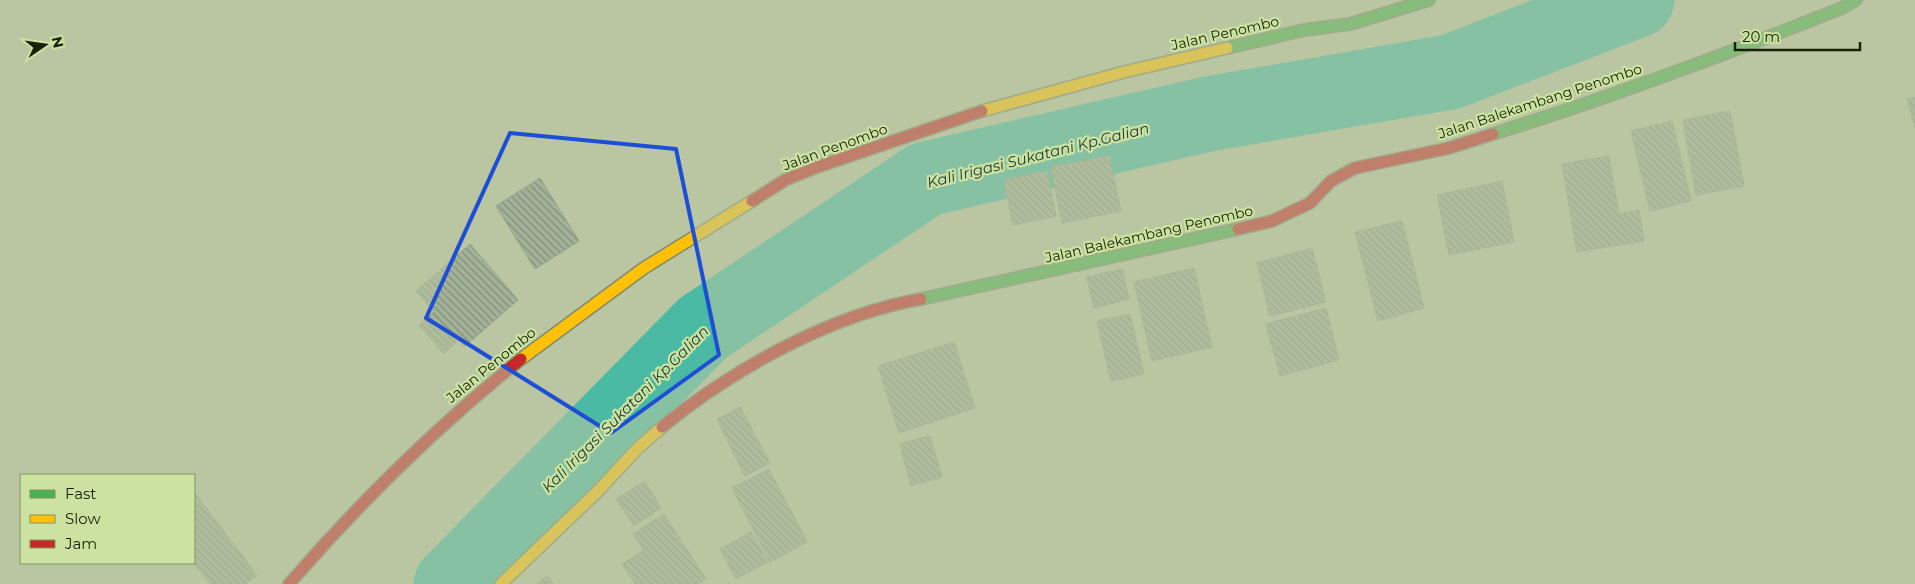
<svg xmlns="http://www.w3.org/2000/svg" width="1915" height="584" viewBox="0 0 1915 584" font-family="Montserrat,sans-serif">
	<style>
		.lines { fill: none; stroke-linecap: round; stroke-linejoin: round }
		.river { stroke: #4abaa4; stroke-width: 75 }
		.building { fill: url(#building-back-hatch); stroke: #96a48a }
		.fast-casing { stroke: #80896d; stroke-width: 14 }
		.slow-casing { stroke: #80896d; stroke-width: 14 }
		.jam-casing { stroke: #80896d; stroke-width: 14 }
		.fast { stroke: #4caf50; stroke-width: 11 }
		.slow { stroke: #ffc107; stroke-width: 11 }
		.jam { stroke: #c62828; stroke-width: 11 }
		.marked { fill: none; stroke: #1d4ed8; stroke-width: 4; stroke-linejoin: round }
		.labels { text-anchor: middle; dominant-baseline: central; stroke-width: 4.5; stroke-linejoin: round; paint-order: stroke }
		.street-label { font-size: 14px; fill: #182006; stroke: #cbe2a0 }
		.water-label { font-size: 15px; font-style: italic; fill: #1e3b37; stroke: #cbe2a0 }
	</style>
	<defs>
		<pattern id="building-back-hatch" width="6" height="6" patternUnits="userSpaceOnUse" patternTransform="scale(1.25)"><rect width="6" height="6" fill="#a3b298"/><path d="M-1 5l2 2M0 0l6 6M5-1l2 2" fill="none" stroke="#84907a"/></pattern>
	</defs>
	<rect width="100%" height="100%" fill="#bac6a2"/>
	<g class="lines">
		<path class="river" d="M451 584 703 328 926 179 1208 114 1450 72 1637 0"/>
	</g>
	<path class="building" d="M1915 97V128L1907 99Z
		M1730 111 1744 186 1696 195 1683 120Z
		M1672 121 1691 201 1650 211 1631 131Z
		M1109 156 1121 211 1062 223 1051 167Z
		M1609 156 1619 214 1639 210 1644 241 1577 252 1562 164Z
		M1047 171 1056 216 1013 225 1004 180Z
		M540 178 579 241 535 269 496 206Z
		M1502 181 1514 242 1449 255 1437 195Z
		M1402 221 1424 308 1378 321 1355 232Z
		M470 244 518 300 464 347 458 340 444 354 419 325 434 312 416 291Z
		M1312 248 1326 302 1270 316 1257 263Z
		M1194 268 1212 347 1152 361 1134 282Z
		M1122 269 1129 299 1094 308 1087 277Z
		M1326 308 1339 360 1280 376 1266 324Z
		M1130 314 1144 374 1111 381 1097 321Z
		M954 342 975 408 899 433 878 366Z
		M740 407 770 463 745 476 717 419Z
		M930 436 942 477 911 486 900 444Z
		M769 469 807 542 770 562 732 488Z
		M645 481 661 508 634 526 616 499Z
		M194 492 257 575 245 584H210L194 563Z
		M664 514 706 579 698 584H635L622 564 644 550 633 534Z
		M751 532 768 562 736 579 720 549Z
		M547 576 553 584H537Z"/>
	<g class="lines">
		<defs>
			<path id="fast" d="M1227 48 1304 30 1350 24 1429 0
				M1493 134C1611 97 1727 54 1842 8L1856 0
				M921 299 1238 229"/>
			<path id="slow" d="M982 111 1124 72 1227 48
				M521 359 644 268 752 201
				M501 584 597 492 638 448 662 427"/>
			<path id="jam" d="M752 201 785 180 817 167 982 111
				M1238 229 1272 221 1310 203 1331 181 1355 168 1449 148 1493 134
				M662 427C733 369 830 315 921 299
				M289 584C361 501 435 428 521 359"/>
		</defs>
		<use href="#fast" class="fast-casing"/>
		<use href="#slow" class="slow-casing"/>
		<use href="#jam" class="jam-casing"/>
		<use href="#fast" class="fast"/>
		<use href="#slow" class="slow"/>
		<use href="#jam" class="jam"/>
	</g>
	<path d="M0 0H1915V584H0ZM510 133 676 149 719 355 611 433 426 318Z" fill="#bac6a2" fill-opacity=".55" fill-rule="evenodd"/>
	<path class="marked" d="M510 133 676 149 719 355 611 433 426 318Z"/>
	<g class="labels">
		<g class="street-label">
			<text transform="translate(1225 33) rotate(-13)">Jalan Penombo</text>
			<text transform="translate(1540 101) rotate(-18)">Jalan Balekambang Penombo</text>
			<text transform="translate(835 147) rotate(-20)">Jalan Penombo</text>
			<text transform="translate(1149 234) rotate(-13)">Jalan Balekambang Penombo</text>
			<text transform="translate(491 365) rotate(-39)">Jalan Penombo</text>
		</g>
		<g class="water-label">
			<text transform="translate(1038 155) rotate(-14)">Kali Irigasi Sukatani Kp.Galian</text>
			<text transform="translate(625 409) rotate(-45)">Kali Irigasi Sukatani Kp.Galian</text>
		</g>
	</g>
	<rect x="20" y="474" width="175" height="90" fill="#cbe2a0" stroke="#839462"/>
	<rect x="30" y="490" width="25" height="8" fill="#4caf50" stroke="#839462"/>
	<text x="65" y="499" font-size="15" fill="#182006">Fast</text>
	<rect x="30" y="515" width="25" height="8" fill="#ffc107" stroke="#839462"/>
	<text x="65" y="524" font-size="15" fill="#182006">Slow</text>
	<rect x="30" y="540" width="25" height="8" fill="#c62828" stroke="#839462"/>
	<text x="65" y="549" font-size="15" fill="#182006">Jam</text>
	<g transform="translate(45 45) rotate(77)" stroke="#cbe2a0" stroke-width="4" paint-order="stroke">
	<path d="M0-4L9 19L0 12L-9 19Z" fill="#182006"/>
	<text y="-8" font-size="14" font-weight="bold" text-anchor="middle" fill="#182006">N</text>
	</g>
	<path d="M1735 42v8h125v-8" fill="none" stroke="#182006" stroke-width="2.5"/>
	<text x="1742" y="42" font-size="15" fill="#182006" stroke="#cbe2a0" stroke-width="4" paint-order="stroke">20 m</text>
</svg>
